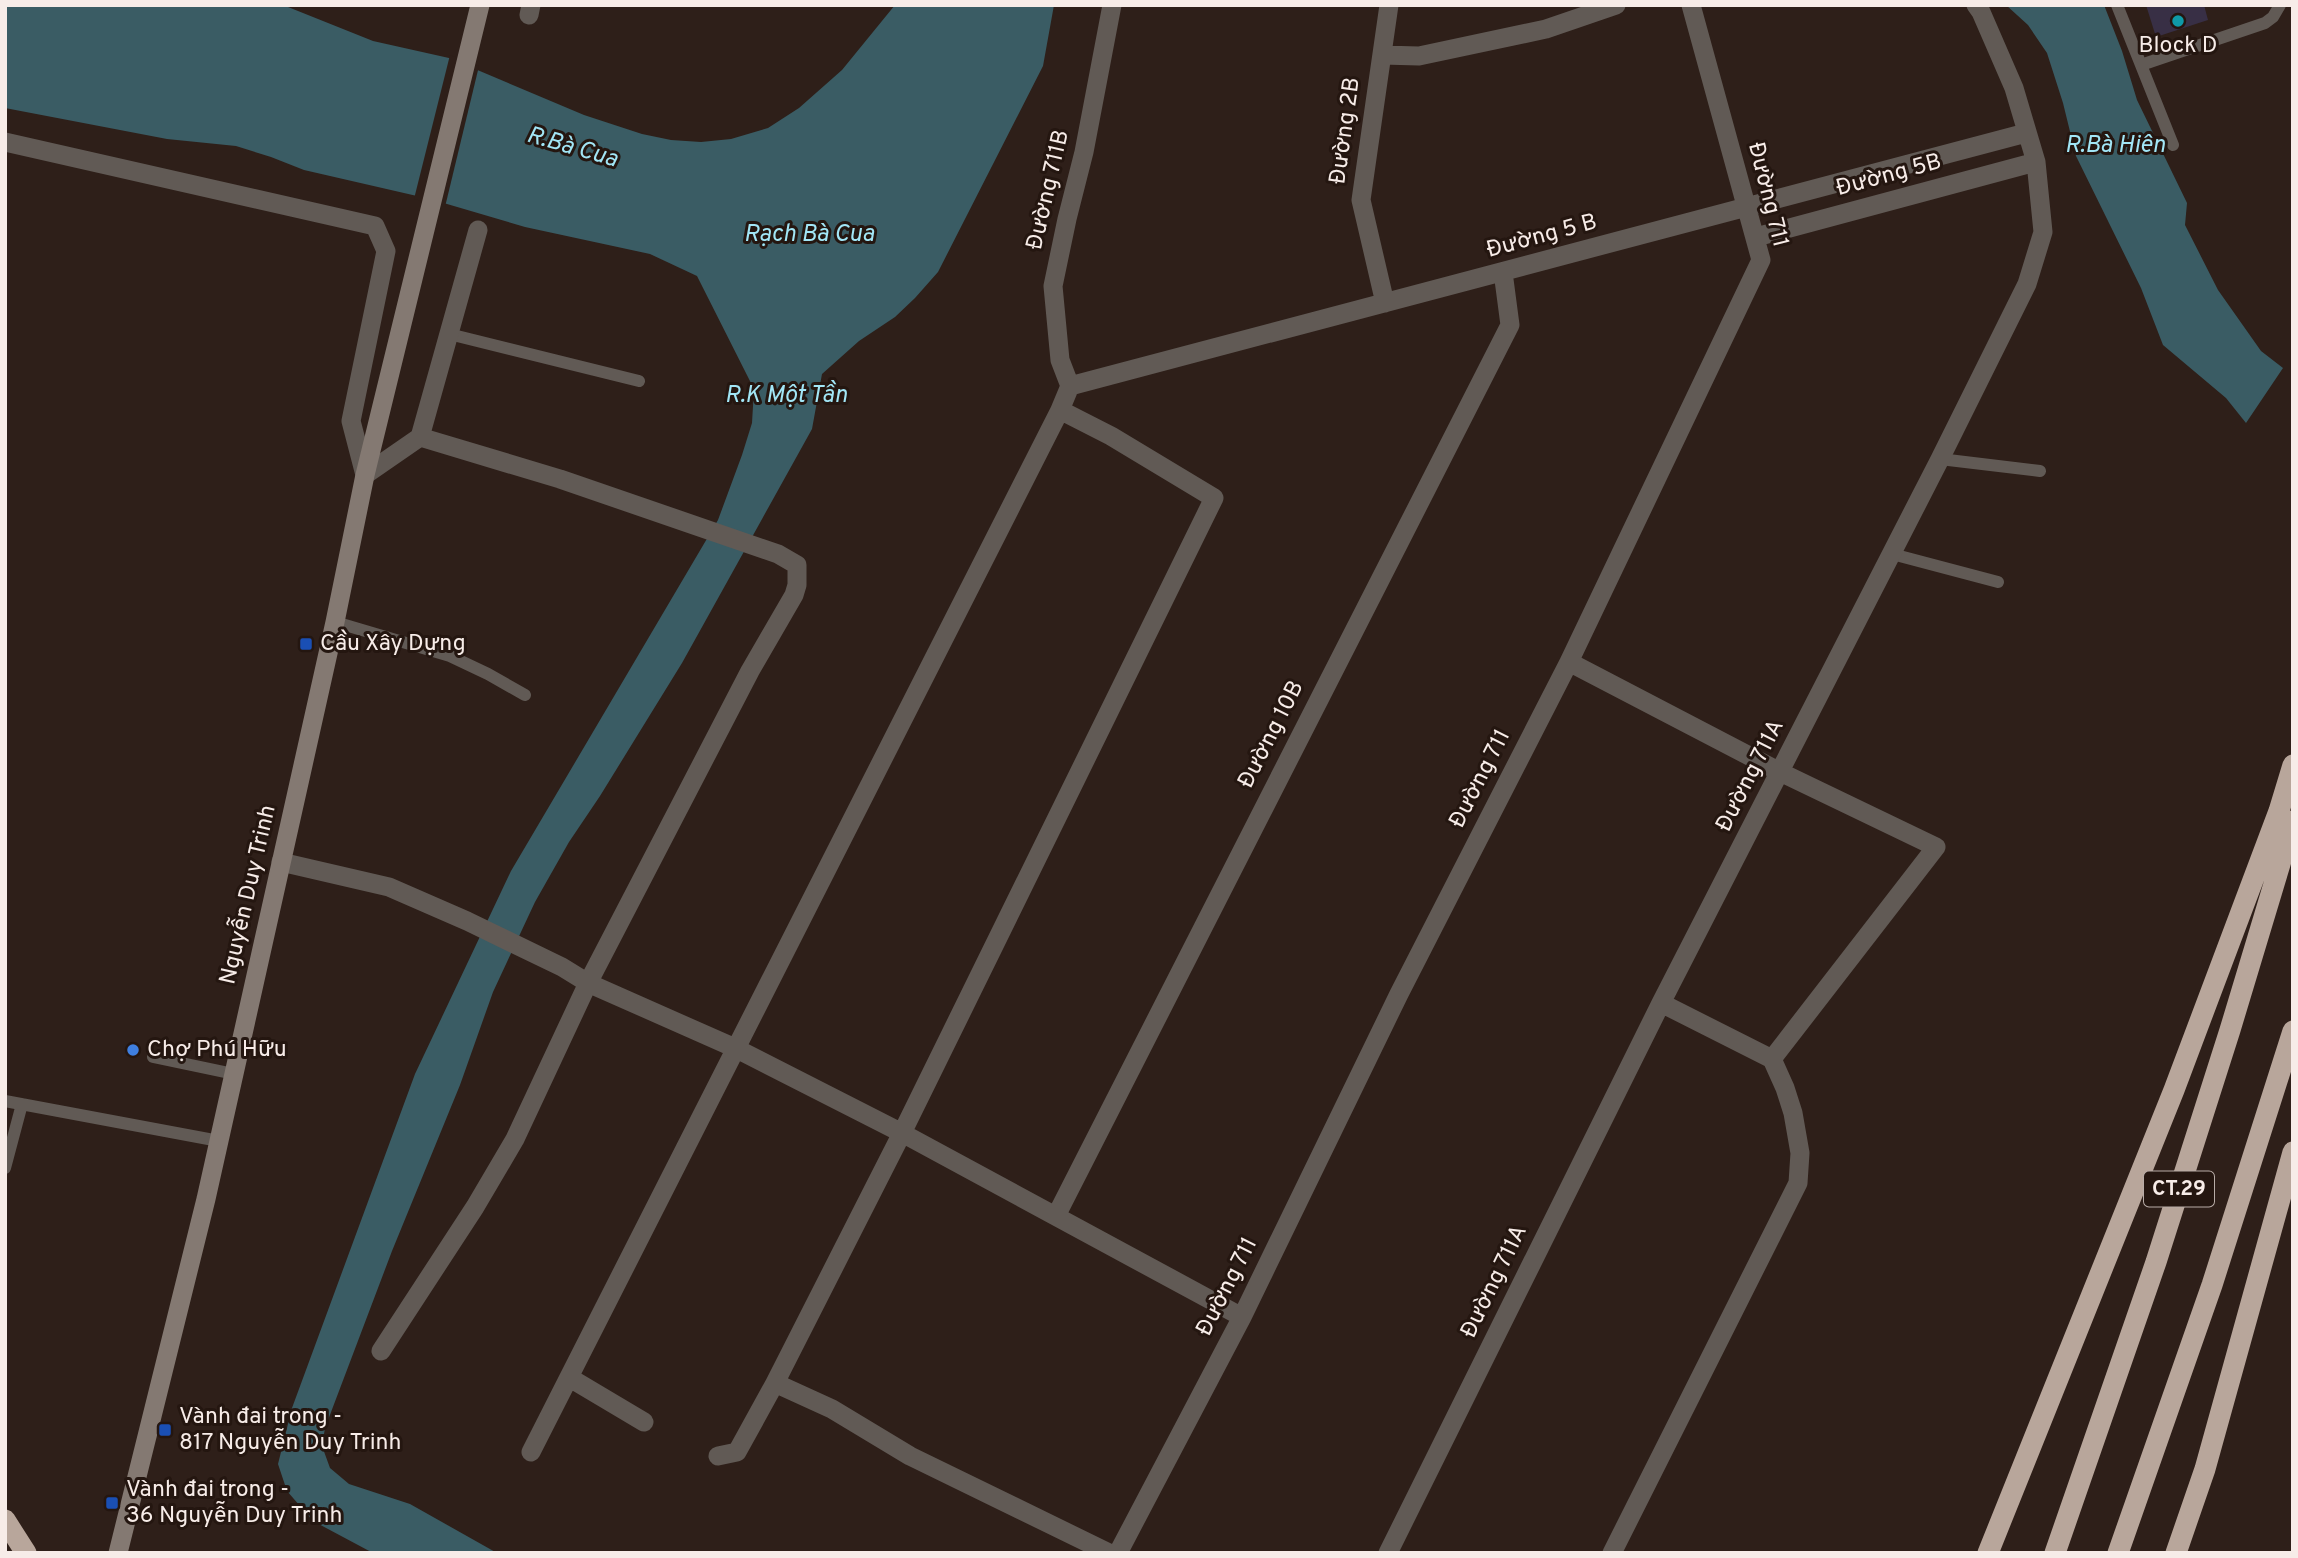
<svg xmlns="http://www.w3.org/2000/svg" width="2298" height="1558" viewBox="0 0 2298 1558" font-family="Overpass,sans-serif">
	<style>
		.water { fill: #3a5c64 }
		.pier { fill: #2e1f19 }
		.building { fill: #382f45 }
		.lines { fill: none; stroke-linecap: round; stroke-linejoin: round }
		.service { stroke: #615a55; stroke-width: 12 }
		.minor { stroke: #615a55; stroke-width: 19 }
		.secondary { stroke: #847972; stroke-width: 19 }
		.motorway { stroke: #b8a69b; stroke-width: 21 }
		.culture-dot { fill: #0f9aa8; stroke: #241610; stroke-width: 2.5 }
		.transit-dot { fill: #1a4fb4; stroke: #241610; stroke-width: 2.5 }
		.shop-dot { fill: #3f7fe0; stroke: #241610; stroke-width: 2.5 }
		.labels { text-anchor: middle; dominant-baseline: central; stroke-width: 6; stroke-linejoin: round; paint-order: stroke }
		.shield { fill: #241610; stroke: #b8aca7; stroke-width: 2 }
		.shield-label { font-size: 21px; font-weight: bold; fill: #f7ece8 }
		.poi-label { font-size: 23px; fill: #f7ece8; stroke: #241610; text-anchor: start }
		.street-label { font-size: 23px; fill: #f7ece8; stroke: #241610 }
		.water-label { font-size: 24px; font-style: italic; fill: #a2e6f6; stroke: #241610 }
	</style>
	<rect width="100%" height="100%" fill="#2e1f19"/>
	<path class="water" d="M5 5H283L373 41 449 58 584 115 642 134 671 140 701 142 731 139 768 128 799 108 842 70 895 5H1054L1043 66 938 272 915 298 895 317 859 341 822 374 812 429 682 663 600 796 569 842 535 902 493 992 460 1085 392 1251 325 1428 322 1446 330 1468 349 1484 410 1504 497 1553H373L313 1521 287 1491 278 1464 292 1408 415 1074 511 871 718 520 742 455 752 423 754 389 697 276 650 254 525 227 430 199 304 170 271 157 236 146 167 139 5 108Z
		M2006 5H2104L2122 51 2137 100 2187 203 2185 225 2218 290 2261 351 2283 368 2246 423 2226 398 2163 345 2141 288 2076 156 2063 103 2047 53 2028 25Z"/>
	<path class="pier" d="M450 55 479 66 445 207 414 199Z"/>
	<path class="building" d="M2146 5H2204L2208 20 2156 37Z"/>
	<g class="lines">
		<path class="service" d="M2117 5 2141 65 2265 23 2273 17 2280 5
			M2141 65 2173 145
			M449 334 639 381
			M1940 459 2040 471
			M1892 554 1998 582
			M335 622 450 656 488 674 525 695
			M153 1057 234 1074
			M5 1101 219 1141
			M5 1168 22 1104"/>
		<path class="minor" d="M529 15 531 5
			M1382 55 1419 56 1546 29 1616 5
			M5 142 375 226 386 251 351 421 365 475 420 437 478 230
			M1756 237 2036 162
			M1385 303 1361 200 1389 5
			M1070 386 2026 133
			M1070 386 1060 360 1053 286 1067 219 1084 152 1112 5
			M1569 662 1780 772 1936 847 1772 1059
			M281 862 389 887 467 921 562 967 588 983 735 1048 902 1133 1242 1317
			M1056 1216 1510 325 1503 272
			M381 1351 475 1207 515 1139 588 983 750 671 794 595 797 585V565L778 554 560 479 420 437
			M570 1378 644 1422
			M775 1383 832 1409 910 1456 1109 1553
			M531 1452 1060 410
			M718 1456 737 1452 775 1383 902 1133 1214 498 1111 436 1060 410 1070 386
			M1118 1553 1242 1317 1399 994 1569 662 1761 260 1691 5
			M1388 1553 1661 1003 1940 459 2027 284 2043 232 2036 162 2014 88 1981 12 1976 5
			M1612 1553 1798 1183 1800 1153 1793 1113 1785 1088 1772 1059 1661 1003"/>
		<path class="secondary" d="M118 1553 206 1199 335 622 365 475 480 5"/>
		<path class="motorway" d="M5 1520 26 1553
			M1988 1553 2174 1090 2279 811 2293 765
			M2055 1553 2156 1262 2230 1030 2293 821
			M2118 1553 2212 1285 2293 1031
			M2176 1553 2205 1469 2293 1152"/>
	</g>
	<circle class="culture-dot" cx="2178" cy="21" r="7"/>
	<g class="transit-dot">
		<rect x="299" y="637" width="14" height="14" rx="3.5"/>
		<rect x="158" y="1423" width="14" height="14" rx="3.5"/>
		<rect x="105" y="1496" width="14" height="14" rx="3.5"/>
	</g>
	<circle class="shop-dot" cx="133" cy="1050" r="7"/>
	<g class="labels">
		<rect class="shield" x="2144" y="1171.5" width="70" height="35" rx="5"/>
		<g class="shield-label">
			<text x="2179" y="1189">CT.29</text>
		</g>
		<g class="poi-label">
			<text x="2178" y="46" text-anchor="middle">Block D</text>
			<text x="320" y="644">Cầu Xây Dựng</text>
			<text x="147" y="1050">Chợ Phú Hữu</text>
			<text x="179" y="1417">Vành đai trong -<tspan x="179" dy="26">817 Nguyễn Duy Trinh</tspan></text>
			<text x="126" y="1490">Vành đai trong -<tspan x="126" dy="26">36 Nguyễn Duy Trinh</tspan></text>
		</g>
		<g class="street-label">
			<text transform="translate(1346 131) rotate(-82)">Đường 2B</text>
			<text transform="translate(1889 176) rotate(-15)">Đường 5B</text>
			<text transform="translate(1049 190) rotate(-77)">Đường 711B</text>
			<text transform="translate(1767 195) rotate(76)">Đường 711</text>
			<text transform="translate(1542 237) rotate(-15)">Đường 5 B</text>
			<text transform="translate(1272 735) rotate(-63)">Đường 10B</text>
			<text transform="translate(1751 776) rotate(-63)">Đường 711A</text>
			<text transform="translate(1481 779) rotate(-63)">Đường 711</text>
			<text transform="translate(249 895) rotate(-77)">Nguyễn Duy Trinh</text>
			<text transform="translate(1495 1282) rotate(-64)">Đường 711A</text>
			<text transform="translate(1228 1287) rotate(-63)">Đường 711</text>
		</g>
		<g class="water-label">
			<text x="2115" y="146">R.Bà Hiên</text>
			<text transform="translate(572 148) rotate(16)">R.Bà Cua</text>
			<text x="809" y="235">Rạch Bà Cua</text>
			<text x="786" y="396">R.K Một Tần</text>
		</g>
	</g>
	<rect width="2298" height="1558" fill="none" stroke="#f7ece8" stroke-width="14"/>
</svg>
